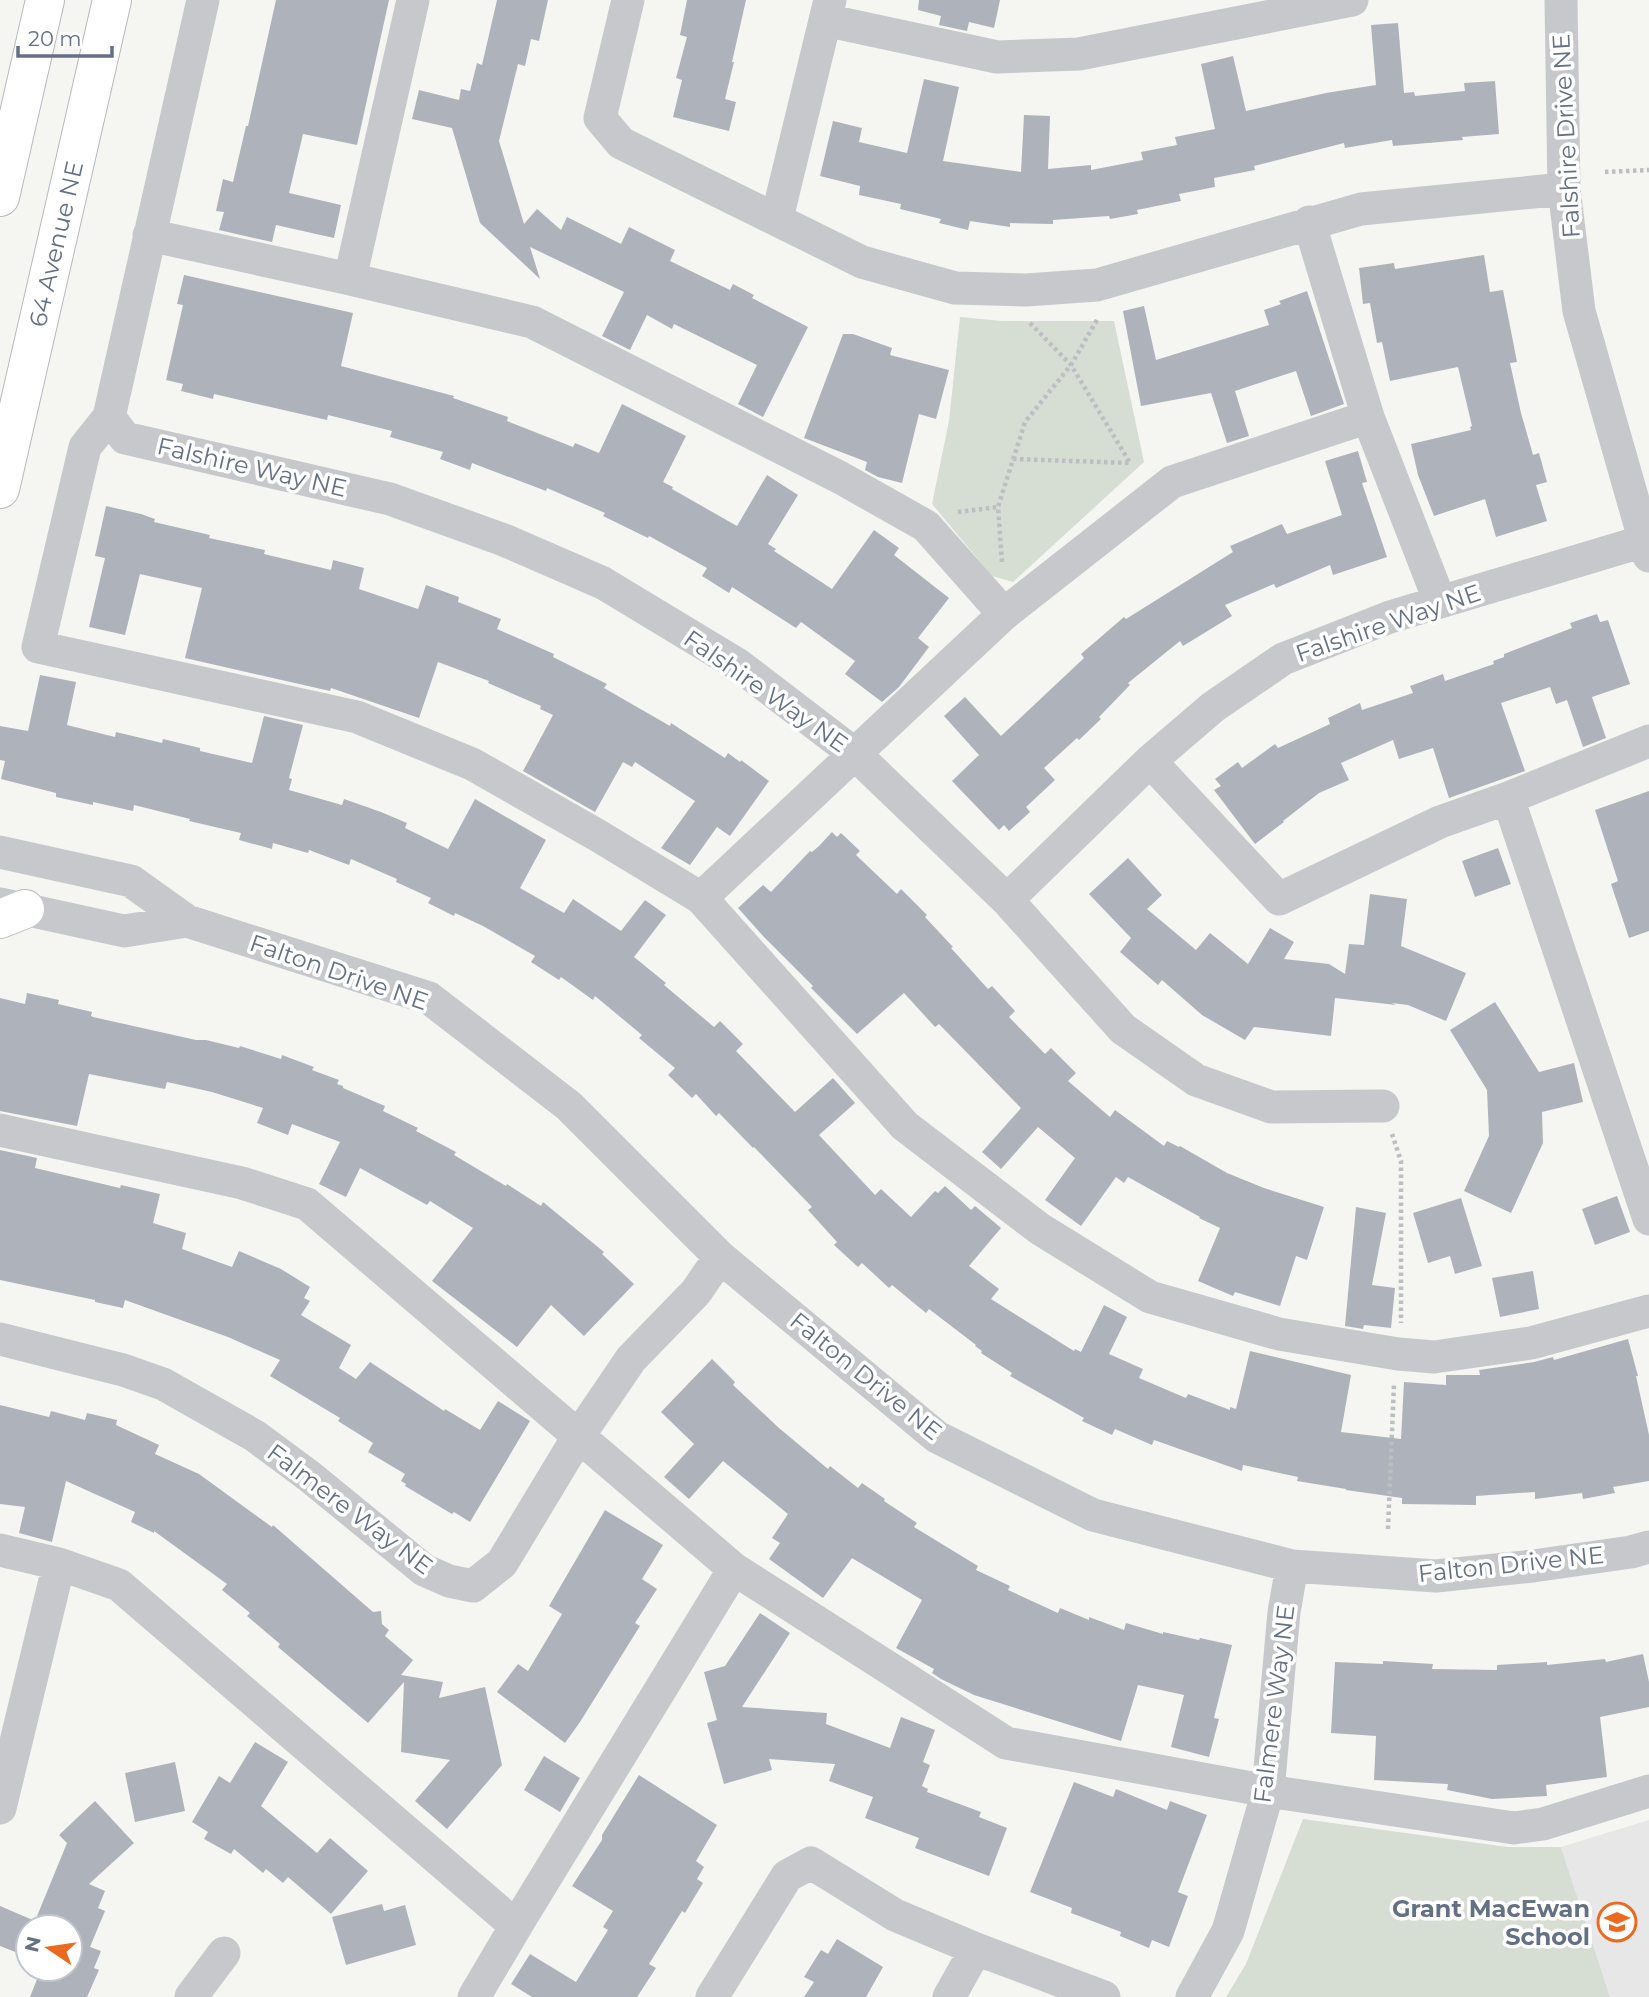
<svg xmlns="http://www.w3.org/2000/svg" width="1649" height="1997" viewBox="0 0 1649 1997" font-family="Montserrat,sans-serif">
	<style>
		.built { fill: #e6e7e6 }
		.green { fill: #d6ddd3 }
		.building { fill: #aeb3bb }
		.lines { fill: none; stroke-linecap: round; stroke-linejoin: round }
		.major-casing { stroke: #b6b9be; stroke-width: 40 }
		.path { stroke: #bdbec1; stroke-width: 4.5; stroke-dasharray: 3.5 3.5; stroke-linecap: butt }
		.minor { stroke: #c6c8cc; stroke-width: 33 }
		.major { stroke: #fff; stroke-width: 38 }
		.labels { text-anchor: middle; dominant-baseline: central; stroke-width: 7; stroke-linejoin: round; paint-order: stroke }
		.street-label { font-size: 24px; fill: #647184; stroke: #fff }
		.poi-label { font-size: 24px; font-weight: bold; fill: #647184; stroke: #fff; text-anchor: end }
	</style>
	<rect width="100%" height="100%" fill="#f5f6f2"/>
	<path class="built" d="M1649 1820V1997H1610L1561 1847Z"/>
	<path class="green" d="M960 317 1002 321H1114L1144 462 1013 582 992 576 932 504 949 421Z
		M1303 1819 1508 1847H1561L1610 1997H1226L1246 1964Z"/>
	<path class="building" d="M276 0H389L357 145 303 134 289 193 341 205 334 238 276 225 272 242 219 230 224 212 216 211 223 179 233 182 246 126H248Z
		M497 0H548L539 41 531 39 525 66 518 64 499 141 524 224 537 209 561 230 567 217 621 244 629 227 675 250 670 261 730 290 733 284 754 295 752 298 808 327 763 417 738 404 757 365 674 324 672 329 647 315 630 350 602 336 624 292 530 247 540 279 480 223 452 128 412 119 419 90 459 100 461 89 470 91 477 63 482 65Z
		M687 0H746L732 62H734L725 99 736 102 729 131 673 117 682 80 676 78 687 37 680 35Z
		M919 0H1000L994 28 969 22 967 31 939 25 941 16 918 10Z
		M1398 23 1404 93 1414 92 1415 96 1465 91 1464 83 1495 81 1499 134 1462 137 1463 140 1393 146 1392 140 1345 148 1344 143 1254 166 1255 170 1214 178 1215 187 1179 194 1181 201 1137 210 1138 214 1110 219 1109 216 1053 220V224L1010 223V227L970 221 968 230 939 223 941 219 900 209 901 204 859 195 860 186 820 176 833 121 862 128 859 142 907 153 924 79 959 87 943 161 1021 172 1024 115 1050 116 1048 169 1091 165V170L1143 160 1141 152 1177 145 1175 137 1215 129 1201 64 1233 56 1246 111 1326 93 1376 85 1371 25Z
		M1484 255 1490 292 1503 290 1517 362 1510 363 1521 413 1533 455 1539 453 1547 482 1536 485 1547 521 1496 537 1485 499 1434 516 1418 475 1411 444 1471 430 1470 427 1472 426 1458 367 1390 381 1382 342 1377 343 1370 303 1363 304 1359 268 1394 263 1395 269Z
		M184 275 353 313 341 366 454 396 453 398 508 417 507 421 573 447 575 443 599 453 622 404 686 436 663 482 673 487 672 489 737 526 767 475 798 495 768 544 776 549 774 551 832 589 874 530 899 548 894 555 949 598 918 638 929 647 899 687 882 702 845 674 855 661 801 622 796 628 732 587 729 593 702 576 707 568 649 536 648 538 603 516 605 513 547 488 546 491 472 463 470 470 440 459 443 452 390 437 392 431 328 415 327 420 214 394 213 399 181 391 183 384 166 380 183 305 177 304Z
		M1307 291 1344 404 1311 416 1296 371 1235 391 1249 436 1227 443 1211 393 1141 406 1123 311 1144 306 1156 360 1269 325 1264 310 1281 304 1279 301Z
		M843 334H853L892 348 890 355 949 370 936 419 919 414 902 483 878 477 865 470 867 462 804 438Z
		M1358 451 1367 482 1362 483 1387 557 1333 575 1330 565 1276 588 1274 584 1225 605 1232 616 1183 646 1180 641 1128 683 1130 685 1099 717 1101 719 1079 740 1077 738 1044 768 1055 780 1026 807 1030 812 1009 831 1004 825 999 830 952 781 979 755 944 716 965 697 1001 736 1084 658 1081 654 1124 617 1126 619 1233 552 1230 546 1282 524 1287 534 1342 515 1325 461Z
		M106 506 141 514 155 519 154 522 210 535 209 538 265 550 264 554 331 570 333 560 364 568 359 589 418 609 426 585 459 597 458 602 501 619 497 629 554 654 553 657 607 684 604 688 670 726 671 723 725 758 728 753 740 762 741 760 769 781 730 836 717 827 690 865 661 848 695 801 635 762 632 767 623 762 595 812 523 771 553 715 540 709 541 706 488 683 489 681 438 662 419 718 331 688 330 691 185 658 202 588 140 574 125 635 89 627 105 558 95 556Z
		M1597 614 1600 622 1608 620 1630 684 1592 697 1606 738 1583 747 1567 700 1556 704 1550 687 1501 703 1525 771 1449 798 1433 748 1399 759 1393 740 1341 763 1349 780 1319 793 1283 821 1284 822 1255 844 1214 790 1221 786 1215 779 1238 762 1242 768 1275 744 1278 748 1330 724 1328 718 1360 703 1362 710 1413 693 1410 686 1443 674 1445 681 1494 664 1493 661 1504 657V654L1572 628 1570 623Z
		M40 675 76 682 67 725 115 737 116 732 162 743 163 739 200 748V751L252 763 264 716 303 725 289 778 292 779 289 790 342 805 344 799 381 812 407 823 405 828 448 849 475 799 546 840 520 888 564 913 573 899 621 931 645 900 666 915 634 957 666 983 664 985 714 1027 720 1021 743 1044 736 1051 795 1112 833 1078 855 1103 819 1135 875 1195 881 1189 911 1217 935 1191 938 1193 945 1186 971 1210 975 1206 1001 1228 969 1266 999 1289 991 1299 1074 1351 1075 1349 1081 1352 1104 1305 1127 1317 1109 1354 1143 1369 1139 1378 1186 1398 1188 1394 1230 1410V1407L1236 1409 1250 1351 1351 1375 1341 1432 1401 1439 1404 1382 1446 1385V1375H1480L1479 1370 1534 1362 1553 1357 1554 1360 1628 1339 1638 1376H1636L1649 1435V1481L1613 1487 1615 1493 1583 1499 1582 1493 1535 1499V1492L1476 1496V1505L1402 1504V1498L1346 1490V1489L1297 1481 1298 1477 1243 1465 1242 1471 1154 1440 1152 1445 1115 1429 1112 1435 1082 1421 1084 1418 1010 1376 1012 1373 981 1353 982 1351 975 1346 976 1345 929 1309 926 1313 892 1285 889 1288 862 1263 858 1267 834 1245 837 1242 808 1210 812 1207 754 1147 753 1148 719 1113 716 1116 696 1094 692 1098 668 1075 675 1068 639 1038 642 1035 595 996 593 1000 561 977 559 980 531 962 535 956 483 926 455 913 454 916 428 903 431 898 396 882 397 879 351 859 349 865 309 850 308 853 273 843 272 849 239 840 241 833 189 821 190 819 134 805 133 811 93 802V805L56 797V793L1 779 5 761 0 760V726L28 731Z
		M1649 791V931L1629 938 1611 884 1618 881 1595 810Z
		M832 832 837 837 841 833 860 851 856 855 897 894 901 889 927 915 925 917 953 947 951 948 988 989 992 986 1015 1011 1009 1017 1045 1054 1051 1048 1076 1073 1068 1081 1110 1117 1115 1110 1164 1146 1167 1141 1179 1147 1180 1146 1227 1173 1264 1188 1324 1207 1307 1260 1296 1256 1280 1306 1235 1292 1233 1296 1198 1281 1220 1228 1199 1218 1200 1217 1128 1177 1124 1183 1116 1177 1081 1226 1045 1200 1075 1158 1038 1127 1001 1169 982 1152 1021 1108 939 1024 935 1027 904 993 857 1034 811 988 813 986 764 937 738 908 763 885 771 892 810 851 812 852 819 846Z
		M1498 848 1511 884 1475 897 1462 861Z
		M1128 858 1162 895 1147 909 1196 950 1210 933 1248 964 1270 928 1294 942 1284 959 1329 964 1345 974 1349 944 1364 945 1370 894 1407 899 1401 946 1466 973 1446 1021 1408 1005 1392 1003 1396 1005 1335 998 1331 1036 1254 1027 1245 1040 1202 1015 1162 980 1158 985 1120 952 1131 938 1089 894Z
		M27 993 59 1000 58 1004 92 1012 91 1016 93 1017 196 1040H206L239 1048 240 1046 281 1059 282 1055 314 1067 312 1070 339 1080 337 1084 343 1086V1088L385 1106 383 1111 418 1128 416 1131 456 1152 454 1155 506 1186 507 1184 541 1206 543 1202 604 1252 602 1254 634 1284 584 1336 551 1305 517 1347 432 1281 473 1228 430 1201 427 1205 360 1168 346 1197 319 1184 340 1142 292 1124 288 1135 257 1123 263 1108 212 1092 167 1082 165 1089 89 1074 77 1126 0 1111V998L25 1004Z
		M1495 1002 1539 1072 1574 1063 1583 1102 1542 1112 1543 1143 1511 1213 1464 1191 1489 1136 1487 1090 1450 1030Z
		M0 1150 37 1158 35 1168 120 1188 121 1185 160 1194 153 1223 186 1233 182 1249 232 1267 239 1251 281 1269 310 1287 304 1298 310 1301 301 1315 351 1345 339 1368 356 1379 370 1362 444 1411 445 1409 480 1430 498 1401 530 1421 470 1522 454 1512 452 1514 405 1486 406 1484 401 1481 405 1474 368 1452 373 1443 338 1421 340 1418 270 1376 280 1360 228 1337 125 1300 123 1308 95 1302V1300L0 1280Z
		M1617 1196 1630 1232 1595 1245 1582 1209Z
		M1461 1198 1482 1266 1455 1274 1450 1256 1428 1263 1413 1213Z
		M1356 1207 1386 1213 1372 1285 1395 1288 1391 1328 1364 1325 1363 1329 1345 1326Z
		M1533 1271 1539 1309 1500 1317 1492 1278Z
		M712 1359 735 1382 733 1385 779 1428 828 1469 830 1466 858 1488 862 1483 885 1499 884 1501 917 1523 914 1527 978 1566 976 1570 1010 1586 1008 1590 1058 1613 1060 1608 1089 1620V1617L1124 1630 1126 1623 1163 1634V1632L1199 1640 1200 1638 1232 1645 1214 1718 1219 1719 1209 1757 1171 1747 1184 1695 1138 1685 1121 1741 974 1695 941 1679 932 1673 934 1669 896 1648 922 1600 852 1558 823 1598 769 1559 780 1543 772 1538 788 1514 723 1461 689 1499 664 1477 694 1444 661 1412Z
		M0 1405 49 1417 51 1411 85 1420 87 1413 117 1420 116 1425 159 1445 155 1454 199 1474 272 1527 273 1525 373 1612 381 1611 382 1624 389 1630 385 1636 413 1660 401 1675 443 1682 439 1698 485 1687 502 1765 447 1829 415 1801 450 1760 401 1752 404 1682 368 1723 278 1647 280 1644 247 1616 250 1613 222 1590 227 1584 154 1531V1533L131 1522 135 1512 66 1481 52 1542 19 1533 25 1507 0 1504Z
		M605 1510 663 1545 642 1579 657 1589 635 1623 640 1626 580 1722 565 1743 497 1692 518 1664 528 1671 562 1614 549 1606Z
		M760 1613 790 1633 742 1707 827 1713 826 1724 890 1748 901 1717 935 1730 923 1762 930 1765 922 1786 928 1789 927 1792 981 1812 979 1817 1007 1828 989 1876 915 1848 919 1838 865 1818 873 1797 829 1781 835 1764 769 1759 772 1770 724 1784 707 1723 717 1720 704 1672 725 1666Z
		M1643 1654 1649 1682V1707L1600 1717 1607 1777 1546 1785 1547 1796 1492 1799 1447 1790 1448 1784 1374 1780 1376 1736 1331 1733 1335 1662 1383 1664V1661L1433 1664 1432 1669 1497 1670V1665L1547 1662V1665L1605 1659 1606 1662Z
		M255 1742 288 1762 261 1806 317 1853 330 1838 368 1871 331 1914 288 1877 283 1883 266 1869 263 1873 234 1849 231 1854 204 1839 208 1832 192 1822 219 1776 230 1783Z
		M544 1756 580 1778 560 1812 524 1790Z
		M175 1762 185 1811 135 1822 125 1773Z
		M639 1775 717 1825 696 1861 704 1867 697 1879 703 1883 685 1913 682 1911 649 1964 656 1968 637 1997H532L511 1984 530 1954 576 1982 608 1930 603 1927 613 1911 572 1886 602 1840V1835Z
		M1074 1782 1113 1797 1116 1789 1167 1810 1170 1801 1207 1815 1178 1892 1188 1896 1169 1947 1152 1940 1149 1948 1120 1936 1121 1932 1071 1913 1072 1908 1030 1892Z
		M95 1801 134 1843 89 1884 105 1891 98 1908 105 1911 90 1947 101 1951 94 1968 99 1970 87 1997H30L41 1969H70V1927H28V1957L0 1946V1906L35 1921 67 1843 59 1835Z
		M382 1904 384 1911 405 1905 416 1945 346 1965 332 1917Z
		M837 1939 883 1967 866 1997H804L814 1982 804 1977 821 1950 828 1954Z"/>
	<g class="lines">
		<defs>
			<path id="major" d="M0 197 45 0
				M0 489 112 0
				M0 919 25 909"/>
		</defs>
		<use href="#major" class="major-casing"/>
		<path class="path" d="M1605 172 1649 170
			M1030 323 1071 365 1130 463
			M1013 459 1131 463
			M958 512 998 507
			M1002 562 998 507 1025 422 1071 365 1098 318
			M1392 1134 1401 1161V1323
			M1388 1529 1394 1384"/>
		<path class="minor" d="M203 0 109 417 125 438 390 499 504 540 603 583 737 664 855 754 1007 900 1123 1029 1196 1080 1271 1107 1383 1106
			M413 0 350 279 532 322 841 478 926 526 1004 614
			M628 0 600 118 621 143 862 262 955 288 1026 290 1097 285 1361 209 1564 189
			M1561 0 1564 189 1579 311 1649 556
			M825 20 997 57 1079 54 1352 0
			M777 218 830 0
			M1309 222 1368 417 1440 602
			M149 235 350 279
			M109 417 85 447 38 647 357 717 472 764 597 835 701 898 905 1126 1040 1229 1150 1297 1279 1334 1398 1354 1434 1357 1531 1343 1649 1311
			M1649 741 1508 798 1649 1219
			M1150 761 1279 899 1440 822 1508 798
			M0 852 131 881 187 921 429 998 569 1106 720 1257 937 1437 1093 1515 1292 1566 1436 1576 1533 1566 1631 1552 1649 1547
			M701 898 1004 614 1172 482 1368 417
			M1007 900 1150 761 1213 707 1283 659 1390 617 1644 541
			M1 904 124 931 187 921
			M0 1130 242 1183 307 1204 734 1569
			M0 1339 123 1370 163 1384 255 1436 309 1476 424 1570 449 1581 473 1586 502 1563 578 1437 631 1359 696 1292 720 1257
			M0 1550 59 1564
			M0 1808 59 1564 119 1585 516 1926 734 1569 1006 1743 1268 1791 1514 1828 1543 1824 1649 1791
			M191 1997 224 1953
			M474 1997 516 1926
			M712 1997 787 1876 811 1863 895 1915 976 1949 1104 1997
			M949 1997 976 1949
			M1192 1997 1228 1931 1268 1791 1284 1612 1292 1566"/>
		<use href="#major" class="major"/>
	</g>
	<defs>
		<symbol id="school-ring" viewBox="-11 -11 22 22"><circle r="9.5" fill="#fff" stroke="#ea6b1f" stroke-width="1.5"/><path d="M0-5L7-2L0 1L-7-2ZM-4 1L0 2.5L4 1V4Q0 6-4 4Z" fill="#ea6b1f"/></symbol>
	</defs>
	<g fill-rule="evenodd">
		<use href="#school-ring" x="1595" y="1900" width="44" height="44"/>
	</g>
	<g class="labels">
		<g class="street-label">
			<text transform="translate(1566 136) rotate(-93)">Falshire Drive NE</text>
			<text transform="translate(56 244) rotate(-77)">64 Avenue NE</text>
			<text transform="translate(252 467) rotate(13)">Falshire Way NE</text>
			<text transform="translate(1388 623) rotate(-19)">Falshire Way NE</text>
			<text transform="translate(766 691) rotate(35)">Falshire Way NE</text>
			<text transform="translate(339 972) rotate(19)">Falton Drive NE</text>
			<text transform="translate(866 1376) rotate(39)">Falton Drive NE</text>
			<text transform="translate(350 1509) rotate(37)">Falmere Way NE</text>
			<text transform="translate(1511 1564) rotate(-6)">Falton Drive NE</text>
			<text transform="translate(1274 1704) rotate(-83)">Falmere Way NE</text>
		</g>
		<g class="poi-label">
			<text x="1590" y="1908">Grant MacEwan<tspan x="1590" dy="28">School</tspan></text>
		</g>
	</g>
	<g transform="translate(49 1948) rotate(283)"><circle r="33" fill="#ffffff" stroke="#c1c6ce" stroke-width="2"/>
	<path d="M0-5L12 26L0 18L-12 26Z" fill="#ea6b1f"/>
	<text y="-10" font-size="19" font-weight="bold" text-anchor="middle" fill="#647184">N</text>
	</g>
	<path d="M18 46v10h94v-10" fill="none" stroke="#647184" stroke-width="3.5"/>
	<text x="28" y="46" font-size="21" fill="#647184" stroke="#ffffff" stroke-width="5" paint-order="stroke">20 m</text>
</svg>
